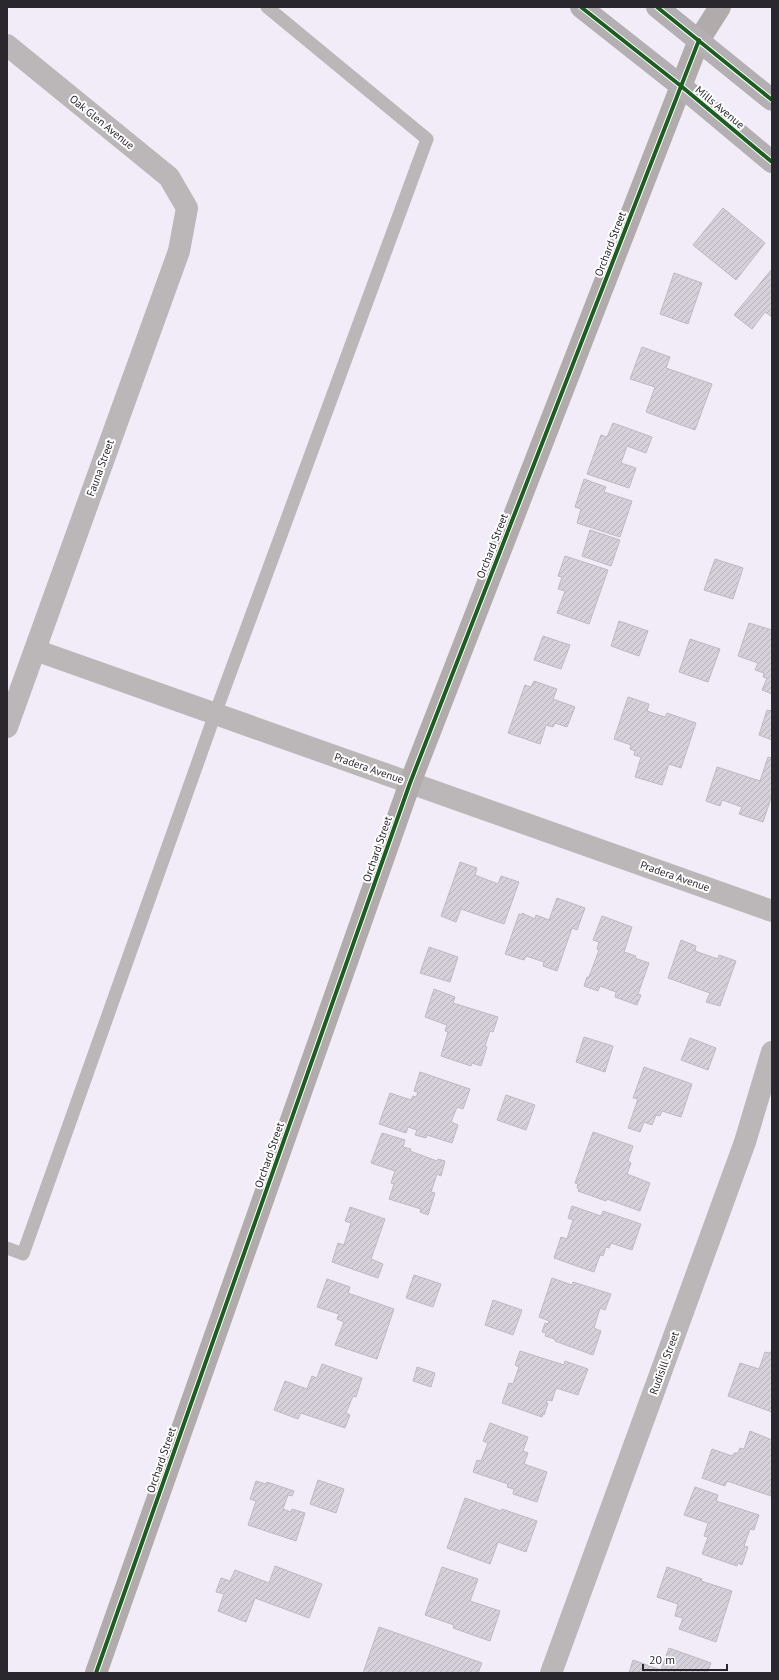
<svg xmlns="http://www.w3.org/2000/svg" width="779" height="1680" viewBox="0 0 779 1680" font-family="'PT Sans',sans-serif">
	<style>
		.building { fill: url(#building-hatch); stroke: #beb9c3 }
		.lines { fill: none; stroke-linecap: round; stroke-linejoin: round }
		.lane { stroke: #bbb6b7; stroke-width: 13 }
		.street { stroke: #bbb6b7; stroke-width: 22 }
		.secondary { stroke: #b1abac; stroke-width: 22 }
		.primary { stroke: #b4afb2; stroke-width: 22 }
		.cycleway-casing { stroke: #fff; stroke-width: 6 }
		.cycleway { stroke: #1b5e20; stroke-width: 4 }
		.labels { text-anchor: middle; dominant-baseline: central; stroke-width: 4; stroke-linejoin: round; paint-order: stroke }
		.street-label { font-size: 11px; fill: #2b272f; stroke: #fff }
	</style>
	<defs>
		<pattern id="building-hatch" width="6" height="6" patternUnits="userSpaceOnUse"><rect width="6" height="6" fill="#d5d0da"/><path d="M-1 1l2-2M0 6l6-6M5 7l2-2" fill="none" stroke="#b7b3bb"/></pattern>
	</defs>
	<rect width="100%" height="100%" fill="#f2ebf8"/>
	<path class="building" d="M723 208 765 243 736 280 693 245Z
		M771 270 772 271V317L765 312 752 329 734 315Z
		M674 273 702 283 688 324 660 314Z
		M642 347 670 357 666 368 712 384 695 430 646 412 655 387 630 379Z
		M613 423 652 437 646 453 627 446 621 463 636 468 629 488 587 474 601 435 607 437Z
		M584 479 606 487 604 492 632 501 620 537 577 523 581 509 575 507Z
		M590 530 620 540 611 566 582 556Z
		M565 556 608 570 589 624 557 613 565 591 558 589 562 577 558 576Z
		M715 559 743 568 733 599 704 590Z
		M619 621 648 631 639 656 611 646Z
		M749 623 772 630V694L762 690 767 678 763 677 764 673 755 670 758 663 738 656Z
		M543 636 570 645 561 669 534 660Z
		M690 639 720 649 708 682 679 672Z
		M534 681 557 689 553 699 575 707 567 727 555 723 553 727 546 725 540 744 508 733 525 685 531 687Z
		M628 697 649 704 647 711 665 717 667 713 696 723 681 768 669 764 662 785 635 777 641 757 634 755 635 751 630 749 631 745 614 739Z
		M767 710 772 711V740L759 735Z
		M768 757 772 758V795L763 822 739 814 742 807 722 800 720 806 706 801 717 767 760 781Z
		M460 862 477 868 475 875 498 884 501 876 519 882 504 924 461 909 456 922 441 916Z
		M557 898 585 908 577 930 572 928 557 971 543 966 544 962 526 956 524 960 505 954 519 914 522 915V913L535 919 536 915 549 920Z
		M602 916 632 927 624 952 636 956 635 958 649 963 638 994 641 995 637 1005 615 997 616 992 600 986 598 991 584 986 587 977H589L599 950 597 949 599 942 593 940Z
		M681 940 696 946 695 951 718 959 719 955 736 961 720 1006 706 1002 710 993 668 978Z
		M429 947 458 957 450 982 420 973Z
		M434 989 455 997 453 1003 498 1017 493 1032 490 1031 485 1046 487 1047 481 1066 472 1063 471 1066 441 1056 448 1032 445 1031 447 1025 425 1017Z
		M584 1037 613 1046 605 1072 576 1062Z
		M690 1038 716 1048 708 1070 681 1060Z
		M644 1067 692 1084 681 1117 662 1111 660 1116 656 1115 652 1125 644 1122 640 1132 628 1128 638 1099 633 1098Z
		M420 1072 470 1089 463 1109 457 1107 451 1122 458 1125 452 1143 427 1135 426 1138 415 1135 417 1130 408 1127 406 1133 379 1124 390 1093 411 1100 413 1096 416 1097 418 1092 414 1091Z
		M506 1095 535 1105 526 1130 497 1120Z
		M593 1132 633 1146 628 1161 631 1163 627 1174 650 1183 640 1211 607 1199 606 1201 578 1191 579 1189 577 1188 578 1184 575 1183Z
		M382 1133 405 1140 403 1147 411 1149 410 1151 437 1161 438 1159 445 1161 441 1176 437 1174 431 1192 435 1193 428 1215 420 1212 421 1209 389 1199 394 1184 391 1183 395 1171 371 1163Z
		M572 1206 601 1216 603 1211 641 1224 632 1250 611 1243 609 1248 606 1247 603 1256 600 1255 594 1272 554 1258 561 1237 567 1239 573 1220 568 1218Z
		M350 1207 385 1219 371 1259 383 1264 378 1278 332 1262 338 1243 344 1245 351 1223 345 1221Z
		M414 1275 441 1284 433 1307 406 1298Z
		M552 1278 572 1285 573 1282 611 1294 605 1310 600 1308 594 1328 601 1331 593 1355 555 1341V1339L545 1336 546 1333 542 1332 545 1323 548 1324 549 1321 539 1317Z
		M327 1279 350 1287 348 1293 394 1309 377 1359 335 1345 344 1322 337 1319 339 1314 317 1307Z
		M493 1300 522 1310 513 1335 485 1325Z
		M520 1351 564 1365 565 1361 588 1369 578 1395 556 1388 552 1401 547 1400 546 1403H548L544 1415 543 1414 542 1417 502 1403 509 1383 513 1384 519 1367 515 1365Z
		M765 1352 769 1353 770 1352H772V1412L728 1396 740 1363 759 1369Z
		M322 1364 362 1378 356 1397 353 1396 346 1413 350 1415 345 1428 301 1413 298 1419 274 1410 285 1381 307 1389 312 1376 317 1378Z
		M417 1367 435 1373 431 1387 413 1381Z
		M490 1423 528 1437 523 1451 528 1453 524 1464 547 1472 537 1502 513 1494 514 1489 507 1487 508 1484 473 1472 477 1460 481 1461 488 1443 483 1441Z
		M750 1431 772 1440 771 1496 727 1481 725 1486 702 1478 712 1449 732 1456 734 1453H738L740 1448 744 1449Z
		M318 1480 344 1489 336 1513 310 1504Z
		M256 1481 266 1484 267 1482 294 1491 292 1496 288 1495 283 1509 291 1512 292 1509 305 1513 296 1541 248 1525 256 1501 250 1499Z
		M695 1487 718 1495 716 1501 759 1515 754 1530 750 1529 744 1546 748 1547 742 1565 738 1563 737 1566 702 1554 708 1537 704 1536 708 1523 684 1515Z
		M465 1498 501 1511 502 1509 537 1521 526 1552 498 1542 490 1564 447 1548Z
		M275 1566 322 1584 309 1618 255 1598 246 1622 218 1611 224 1594 216 1592 221 1578 230 1581 235 1570 269 1583Z
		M442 1567 478 1579 470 1601 500 1611 490 1641 453 1628 454 1625 425 1615Z
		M667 1567 702 1579 701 1581 732 1591 716 1642 679 1629 683 1618 675 1616 678 1604 657 1597Z
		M379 1627 482 1663 478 1673H363Z
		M669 1648 711 1663 707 1673H629L633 1660 661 1670Z"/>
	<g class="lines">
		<path class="lane" d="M7 1248 23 1254 215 714 427 139 267 7"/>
		<path class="street" d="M7 45 169 177 187 208 179 251 7 727
			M35 650 772 911
			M551 1673 745 1142 772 1052"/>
		<path class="secondary" d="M96 1673 410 783 699 40 720 7"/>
		<path class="primary" d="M581 7 681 86 772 162
			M657 7 772 100"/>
		<defs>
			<path id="cycleway" d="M581 7 681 86 772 162
				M657 7 772 100
				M96 1673 410 783 699 40"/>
		</defs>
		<use href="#cycleway" class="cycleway-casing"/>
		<use href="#cycleway" class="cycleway"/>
	</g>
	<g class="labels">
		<g class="street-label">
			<text transform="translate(720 107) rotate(40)">Mills Avenue</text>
			<text transform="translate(102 122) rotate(39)">Oak Glen Avenue</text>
			<text transform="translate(610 244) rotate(-69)">Orchard Street</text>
			<text transform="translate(100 468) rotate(-70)">Fauna Street</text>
			<text transform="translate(492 546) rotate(-69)">Orchard Street</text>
			<text transform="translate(369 768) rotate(19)">Pradera Avenue</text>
			<text transform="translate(377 849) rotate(-71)">Orchard Street</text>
			<text transform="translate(675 876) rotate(19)">Pradera Avenue</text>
			<text transform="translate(269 1155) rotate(-71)">Orchard Street</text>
			<text transform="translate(664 1363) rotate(-70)">Rudisill Street</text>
			<text transform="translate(161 1460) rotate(-71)">Orchard Street</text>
		</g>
	</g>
	<rect width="779" height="1680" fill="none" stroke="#2b272f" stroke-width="16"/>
	<path d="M643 1664v6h84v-6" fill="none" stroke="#2b272f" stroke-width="2"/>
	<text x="649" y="1664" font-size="12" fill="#2b272f" stroke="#ffffff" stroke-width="3" paint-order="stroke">20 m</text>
</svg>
